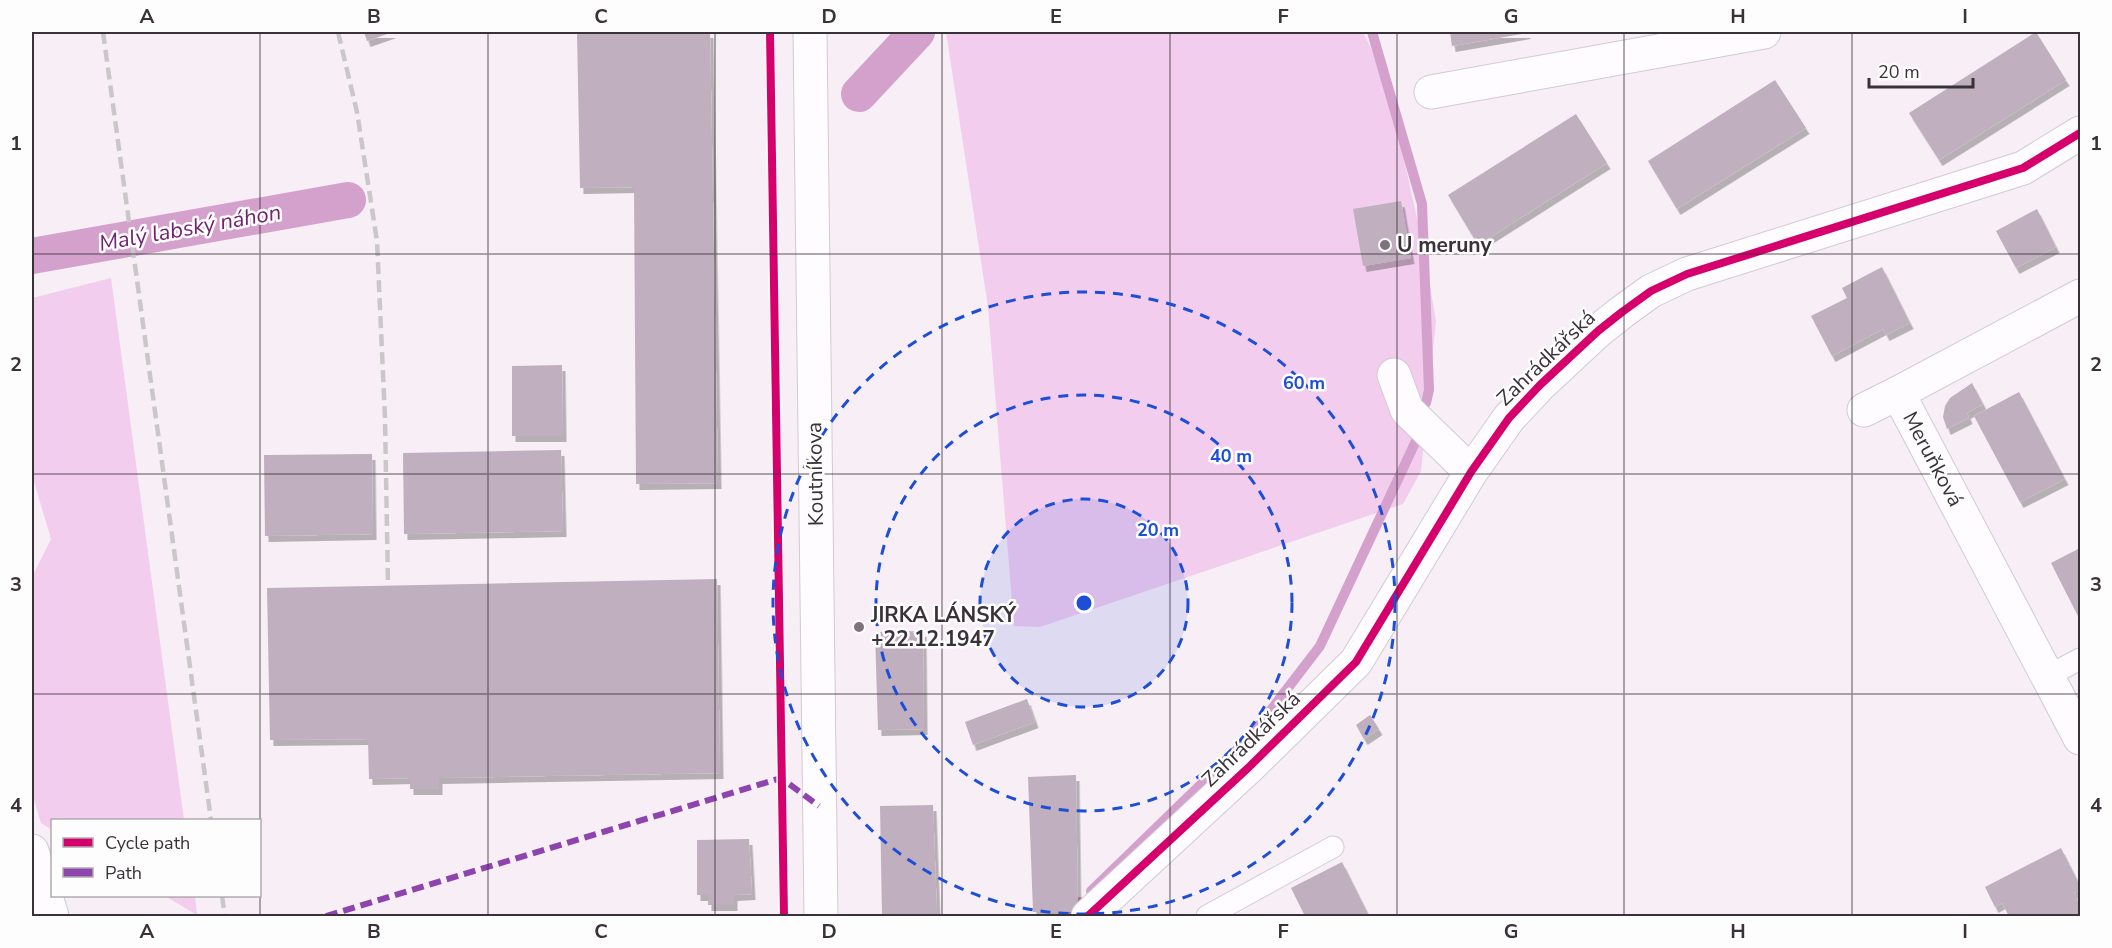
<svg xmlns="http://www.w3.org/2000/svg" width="2112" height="948" viewBox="0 0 2112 948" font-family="'Nunito Sans',sans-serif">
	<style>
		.green { fill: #f2cded }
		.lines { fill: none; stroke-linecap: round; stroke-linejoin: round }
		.stream { stroke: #d4a1cd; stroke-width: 10 }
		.canal { stroke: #d4a1cd; stroke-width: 36 }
		.building { fill: #c0afbe; filter: url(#shadow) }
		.service-casing { stroke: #d2cbd1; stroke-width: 23 }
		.minor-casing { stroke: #d2cbd1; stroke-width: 35 }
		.primary-casing { stroke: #d2cbd1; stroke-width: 35 }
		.service { stroke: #fefcfe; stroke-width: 21 }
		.minor { stroke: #fefcfe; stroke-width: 33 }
		.primary { stroke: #fefcfe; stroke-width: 33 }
		.rail { stroke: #cac7c9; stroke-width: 4.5; stroke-dasharray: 12 6; stroke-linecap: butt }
		.quiet { stroke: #8e44ad; stroke-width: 6; stroke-dasharray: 12 6; stroke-linecap: butt }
		.cycleway-casing { stroke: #fdfdfd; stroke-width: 11 }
		.cycleway { stroke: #d6006c; stroke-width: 8 }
		.grid { fill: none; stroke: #393238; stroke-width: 1.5; stroke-opacity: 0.55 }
		.ring { fill: none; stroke: #1d4ed8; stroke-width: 3; stroke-dasharray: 10 8 }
		.poi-dot { fill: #7c747a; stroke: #fdfdfd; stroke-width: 2 }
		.labels { text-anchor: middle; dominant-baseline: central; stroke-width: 5; stroke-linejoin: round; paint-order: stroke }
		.poi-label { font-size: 21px; font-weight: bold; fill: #393238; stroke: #fdfdfd; text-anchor: start }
		.street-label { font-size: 21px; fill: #393238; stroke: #fdfdfd }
		.water-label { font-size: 22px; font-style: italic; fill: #73236e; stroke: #fdfdfd }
		.centre { fill: #1d4ed8; stroke: #fdfdfd; stroke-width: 3 }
		.ring-label { font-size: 18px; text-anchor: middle; font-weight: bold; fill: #1d4ed8; stroke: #fdfdfd; stroke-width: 5; stroke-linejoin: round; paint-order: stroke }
		.neatline { fill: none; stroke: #393238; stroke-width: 2 }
		.grid-label { font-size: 20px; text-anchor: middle; font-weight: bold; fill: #393238 }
	</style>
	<defs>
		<filter id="shadow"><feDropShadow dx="3.5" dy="6" stdDeviation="0" flood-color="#0004"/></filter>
	</defs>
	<rect width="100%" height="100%" fill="#f8eef6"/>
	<path class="green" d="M946 32H1363L1386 79 1423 245 1436 321 1421 471 1403 504 1040 627 1014 626 988 307Z
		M111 278 184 820H52V830L41 823 32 793V577L51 539 32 475V298Z
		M165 896H195L197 915Z"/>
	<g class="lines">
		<path class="stream" d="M1372 32 1422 204 1429 390 1426 403
			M1091 891 1251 736 1320 646 1421 430
			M1065 916 1080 902"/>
		<path class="canal" d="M859 94 917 32
			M32 256 348 200"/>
	</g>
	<path class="building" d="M364 32H393L367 41Z
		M577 32H710L718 483 636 484 634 187 580 188Z
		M1450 32H1527V33L1452 46Z
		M2036 32 2066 80 1939 160 1909 113Z
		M1775 80 1806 128 1677 209 1648 161Z
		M1576 114 1607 163 1478 245 1448 195Z
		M1401 201 1411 258 1363 266 1353 209Z
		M2037 209 2056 247 2016 268 1996 231Z
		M1882 267 1910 323 1886 335 1883 329 1832 356 1811 316 1847 298 1842 288Z
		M562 365 563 436H512V366Z
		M1972 383 1983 404 1967 413 1969 418 1947 429 1943 417 1945 406 1950 398Z
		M2019 392 2065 479 2020 502 1974 416Z
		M561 450 563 531 404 534 403 453Z
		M372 454 373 534 265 536 264 455Z
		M2080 548V620L2051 563Z
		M717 579 720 773 439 778V789H410V778L369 779 368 739 270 740 267 588Z
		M923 631 924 729 878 730 875 632Z
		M1027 699 1035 722 973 745 965 722Z
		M1370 715 1379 729 1364 739 1356 725Z
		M1076 775 1078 912H1033L1028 777Z
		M933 805 937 915 882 916 880 806Z
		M749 839 752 894 734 895V905H708V895H697V840Z
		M2061 848 2080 886V890L2074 893 2080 906V916H2009L2002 903 1995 907 1985 887Z
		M1342 862 1369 916H1305L1291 888Z"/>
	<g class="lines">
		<defs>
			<path id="service" d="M2048 676 2080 659
				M1207 916 1333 847"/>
			<path id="minor" d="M1431 92 1764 32
				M2080 296 1898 393 2080 738
				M1394 375 1407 410 1471 472
				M1864 410 1898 393
				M32 851 52 916
				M1088 916 1248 768 1356 662 1471 472 1509 418 1540 385 1598 331 1622 312 1651 291 1687 274 2023 168 2080 133"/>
			<path id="primary" d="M810 32 821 916"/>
		</defs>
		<use href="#service" class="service-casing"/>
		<use href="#minor" class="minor-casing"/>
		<use href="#primary" class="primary-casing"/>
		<use href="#service" class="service"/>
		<use href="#minor" class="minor"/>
		<use href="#primary" class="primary"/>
		<path class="rail" d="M103 32 211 820
			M338 32 357 112 377 241 385 418 388 586
			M222 896 225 916"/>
		<path class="quiet" d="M326 916 781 778 819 806"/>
		<defs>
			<path id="cycleway" d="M770 32 784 916
				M1088 916 1248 768 1356 662 1471 472 1509 418 1540 385 1598 331 1622 312 1651 291 1687 274 2023 168 2080 133"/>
		</defs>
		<use href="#cycleway" class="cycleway-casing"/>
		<use href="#cycleway" class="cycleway"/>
	</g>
	<path class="grid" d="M260 32V916M488 32V916M715 32V916M942 32V916M1170 32V916M1397 32V916M1624 32V916M1852 32V916M32 254H2080M32 474H2080M32 694H2080"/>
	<circle cx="1084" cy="603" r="104" fill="#1d4ed8" fill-opacity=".12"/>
	<g class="ring">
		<circle cx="1084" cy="603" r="104"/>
		<circle cx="1084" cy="603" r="208"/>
		<circle cx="1084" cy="603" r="311"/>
	</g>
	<g class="poi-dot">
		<circle cx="1385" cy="245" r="6"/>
		<circle cx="859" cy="627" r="6"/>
	</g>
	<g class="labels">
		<g class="poi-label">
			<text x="1397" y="245">U meruny</text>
			<text x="871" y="615">JIRKA LÁNSKÝ<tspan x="871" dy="24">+22.12.1947</tspan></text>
		</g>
		<g class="street-label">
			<text transform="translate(1546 358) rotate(-44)">Zahrádkářská</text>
			<text transform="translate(1933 459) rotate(62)">Meruňková</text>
			<text transform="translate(815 474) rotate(-91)">Koutníkova</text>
			<text transform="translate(1251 739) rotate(-44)">Zahrádkářská</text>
		</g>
		<g class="water-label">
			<text transform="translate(190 228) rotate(-10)">Malý labský náhon</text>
		</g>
	</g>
	<circle cx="1084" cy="603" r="9" class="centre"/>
	<g class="ring-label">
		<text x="1304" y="389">60 m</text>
		<text x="1231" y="462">40 m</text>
		<text x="1158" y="536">20 m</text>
	</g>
	<rect width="2112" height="948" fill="none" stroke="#fdfdfd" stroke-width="66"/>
	<rect x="51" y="819" width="210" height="78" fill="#fdfdfd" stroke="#afacae" stroke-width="1.5"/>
	<rect x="63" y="838" width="30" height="9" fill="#d6006c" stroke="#afacae" stroke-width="1.5"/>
	<text x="105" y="849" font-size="18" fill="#393238">Cycle path</text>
	<rect x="63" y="868" width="30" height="9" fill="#8e44ad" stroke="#afacae" stroke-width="1.5"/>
	<text x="105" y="879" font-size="18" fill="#393238">Path</text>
	<path d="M1869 78v9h104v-9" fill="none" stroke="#393238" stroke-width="3"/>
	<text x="1878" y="78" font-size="18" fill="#393238" stroke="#fdfdfd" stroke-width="4.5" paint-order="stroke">20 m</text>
	<rect x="33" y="33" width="2046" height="882" class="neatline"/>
	<g class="grid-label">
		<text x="147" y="23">A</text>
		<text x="374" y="23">B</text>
		<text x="601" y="23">C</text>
		<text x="829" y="23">D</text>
		<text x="1056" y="23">E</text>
		<text x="1283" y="23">F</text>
		<text x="1511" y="23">G</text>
		<text x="1738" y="23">H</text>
		<text x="1965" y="23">I</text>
		<text x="16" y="150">1</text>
		<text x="2096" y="150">1</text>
		<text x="16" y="371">2</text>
		<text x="2096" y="371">2</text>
		<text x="16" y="591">3</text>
		<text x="2096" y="591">3</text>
		<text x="16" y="812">4</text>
		<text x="2096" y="812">4</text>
		<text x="147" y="938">A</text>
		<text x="374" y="938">B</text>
		<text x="601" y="938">C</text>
		<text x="829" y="938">D</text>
		<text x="1056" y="938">E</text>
		<text x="1283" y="938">F</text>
		<text x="1511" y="938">G</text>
		<text x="1738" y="938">H</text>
		<text x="1965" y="938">I</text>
	</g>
</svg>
